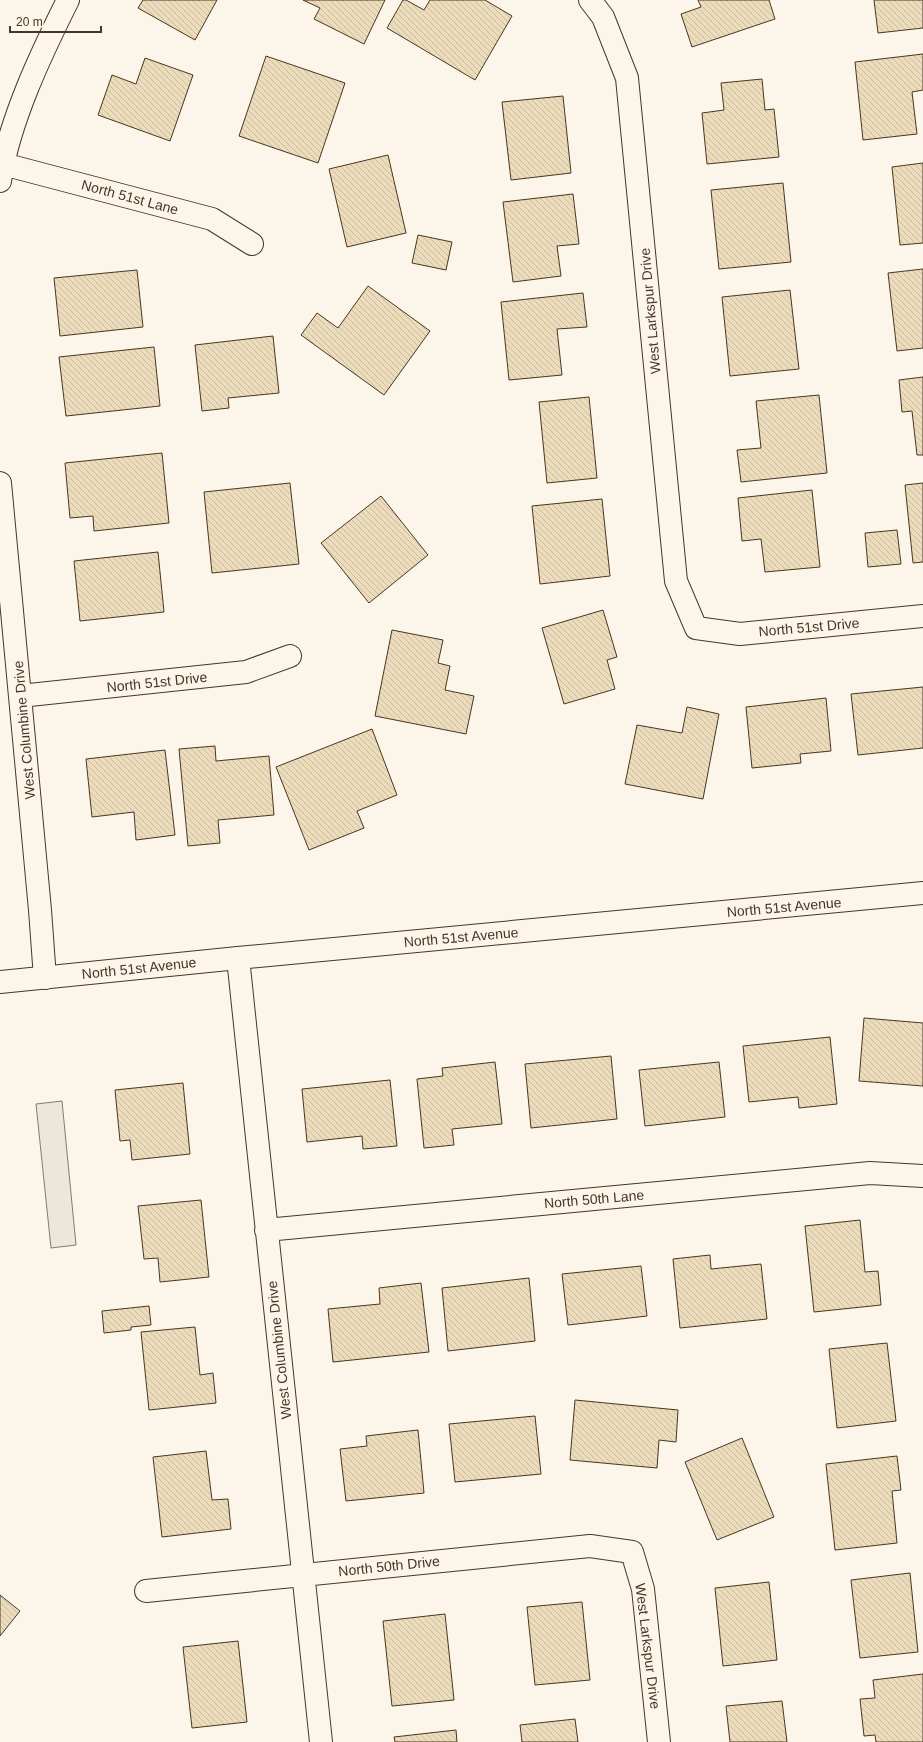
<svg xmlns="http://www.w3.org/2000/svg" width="923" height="1742" viewBox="0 0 923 1742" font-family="Arial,sans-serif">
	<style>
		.parking { fill: #ede7d9; stroke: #887966 }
		.building { fill: url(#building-back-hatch); stroke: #4a3520 }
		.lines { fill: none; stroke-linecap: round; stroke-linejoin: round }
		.minor-casing { stroke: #4a3520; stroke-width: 24 }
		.primary-casing { stroke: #4a3520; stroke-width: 24 }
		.minor { stroke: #fbf6e9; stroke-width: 22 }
		.primary { stroke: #fbf6e9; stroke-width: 22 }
		.labels { text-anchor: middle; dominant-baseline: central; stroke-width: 3; stroke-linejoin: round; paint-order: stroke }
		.street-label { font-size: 14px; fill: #4a3520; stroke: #fbf6e9 }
	</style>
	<defs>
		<pattern id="building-back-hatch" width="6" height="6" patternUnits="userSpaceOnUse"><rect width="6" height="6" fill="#ecdcbc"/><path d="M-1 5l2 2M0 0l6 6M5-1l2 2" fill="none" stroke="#ccbda1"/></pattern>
	</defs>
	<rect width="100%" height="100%" fill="#fbf6e9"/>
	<path class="parking" d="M62 1101 76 1245 51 1248 36 1104Z"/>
	<path class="building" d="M143 0H217L195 40 138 8Z
		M303 0H385L364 44 314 19 320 8Z
		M403 0H406L424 10 430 0H485L512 16 475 80 387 28Z
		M698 0H769L775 19 692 47 681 14 701 7Z
		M874 0H923V28L878 33Z
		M923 54V90L912 92 917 134 863 140 855 62Z
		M266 56 345 83 318 163 239 136Z
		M145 58 193 75 170 141 98 115 112 75 136 84Z
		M762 79 765 110 774 109 779 157 707 164 702 113 724 110 721 83Z
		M563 96 571 173 511 180 502 102Z
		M388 155 406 233 347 247 329 169Z
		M923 163V243L900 245 892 167Z
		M783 183 791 262 719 269 711 190Z
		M573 194 579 244 557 246 561 276 513 282 503 202Z
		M418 235 452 242 446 270 412 263Z
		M923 269V348L897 351 888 273Z
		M137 270 143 327 60 336 54 278Z
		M368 286 430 331 384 395 301 335 317 313 338 328Z
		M790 290 799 369 730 376 722 297Z
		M583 293 587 327 557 329 562 375 509 380 501 302Z
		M273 336 279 393 228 398 229 408 202 411 195 345Z
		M154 347 160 406 66 416 59 357Z
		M923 377V455H917L912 411 902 412 899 380Z
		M819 395 827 473 741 482 737 450 761 448 756 401Z
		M589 397 597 478 547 483 539 402Z
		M162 453 169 523 94 531 93 516 70 518 65 463Z
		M290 483 299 564 212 573 204 492Z
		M923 483V562L913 563 905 485Z
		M812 490 820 567 765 572 761 539 742 541 738 498Z
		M381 496 428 555 369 603 321 543Z
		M602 499 610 576 540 584 532 506Z
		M897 530 901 564 868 567 865 533Z
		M158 552 164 612 80 621 74 561Z
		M603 610 617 657 607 660 615 689 564 704 542 628Z
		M392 630 443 640 438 663 450 666 445 690 474 696 466 734 375 716Z
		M923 687V748L858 755 851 694Z
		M826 698 831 751 800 754 801 763 752 768 746 707Z
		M687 707 719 714 703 799 625 784 637 725 682 733Z
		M372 729 397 795 357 811 364 828 309 850 276 767Z
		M215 746 216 761 269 756 274 815 218 820 220 843 188 846 179 749Z
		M165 750 175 835 136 840 134 812 92 817 86 759Z
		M864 1018 923 1023V1086L859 1081Z
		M830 1037 837 1104 799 1108 798 1097 749 1102 743 1046Z
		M611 1056 617 1119 531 1128 525 1064Z
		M495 1062 502 1124 452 1129 454 1145 424 1148 417 1079 443 1076 442 1068Z
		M719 1062 725 1117 645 1126 639 1070Z
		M390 1080 397 1146 363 1149 362 1136 307 1142 302 1089Z
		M183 1083 190 1154 132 1160 130 1140 120 1141 115 1090Z
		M201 1200 209 1277 160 1282 158 1258 144 1259 138 1206Z
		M860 1220 865 1272 878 1271 881 1305 814 1312 805 1226Z
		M710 1255 711 1269 761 1264 767 1319 680 1328 673 1259Z
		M641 1266 647 1316 568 1325 562 1274Z
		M529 1278 535 1341 448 1351 442 1288Z
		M421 1283 429 1352 333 1362 328 1309 380 1304 379 1288Z
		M149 1306 151 1325 131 1327V1330L104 1333 102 1311Z
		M195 1327 200 1375 213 1373 216 1403 149 1410 141 1332Z
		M887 1343 896 1421 837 1428 829 1349Z
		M575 1400 678 1410 676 1442 659 1440 657 1468 570 1460Z
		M535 1416 541 1474 455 1482 449 1424Z
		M418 1430 424 1493 346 1501 340 1449 367 1446 366 1436Z
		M742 1438 774 1517 717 1540 685 1462Z
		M206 1451 212 1500 228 1499 231 1529 162 1537 153 1457Z
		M897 1456 901 1490 892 1491 897 1543 835 1550 826 1464Z
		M910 1573 918 1652 860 1658 851 1580Z
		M769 1582 777 1660 723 1666 715 1588Z
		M0 1595 20 1611 0 1636Z
		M582 1602 590 1680 535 1685 527 1607Z
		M445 1614 454 1700 392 1706 383 1621Z
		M238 1641 247 1722 192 1728 183 1647Z
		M923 1674V1742H876L875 1735 864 1736 860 1699 875 1698 873 1680Z
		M782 1701 787 1742H730L726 1706Z
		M575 1719 578 1742H522L520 1725Z
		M456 1730 457 1742H395L394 1737Z"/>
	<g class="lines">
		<defs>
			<path id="minor" d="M590 0 603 17 627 78 676 581 696 628 740 634 923 616
				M3 164 212 219 252 244
				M0 181C9 121 41 54 68 0
				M0 483 40 910 45 978
				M20 696 246 672 290 656
				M238 958 321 1742
				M266 1230 870 1173 923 1176
				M146 1591 590 1546 632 1552 643 1589 659 1742"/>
			<path id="primary" d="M0 982 238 958 923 893"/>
		</defs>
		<use href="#minor" class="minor-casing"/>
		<use href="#primary" class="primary-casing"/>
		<use href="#minor" class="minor"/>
		<use href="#primary" class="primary"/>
	</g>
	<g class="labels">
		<g class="street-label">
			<text transform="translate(130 197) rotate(15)">North 51st Lane</text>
			<text transform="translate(650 311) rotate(-95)">West Larkspur Drive</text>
			<text transform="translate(809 627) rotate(-5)">North 51st Drive</text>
			<text transform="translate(157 682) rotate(-6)">North 51st Drive</text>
			<text transform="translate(24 730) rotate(-95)">West Columbine Drive</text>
			<text transform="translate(784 907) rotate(-5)">North 51st Avenue</text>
			<text transform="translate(461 937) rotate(-5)">North 51st Avenue</text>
			<text transform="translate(139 968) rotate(-6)">North 51st Avenue</text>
			<text transform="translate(594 1199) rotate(-5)">North 50th Lane</text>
			<text transform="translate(279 1350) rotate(-96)">West Columbine Drive</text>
			<text transform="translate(389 1566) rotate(-6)">North 50th Drive</text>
			<text transform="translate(648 1646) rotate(83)">West Larkspur Drive</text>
		</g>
	</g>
	<path d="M10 26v6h91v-6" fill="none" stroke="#4a3520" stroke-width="2"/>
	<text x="16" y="26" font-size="12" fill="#4a3520" stroke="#fbf6e9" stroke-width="3" paint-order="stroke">20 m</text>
</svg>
